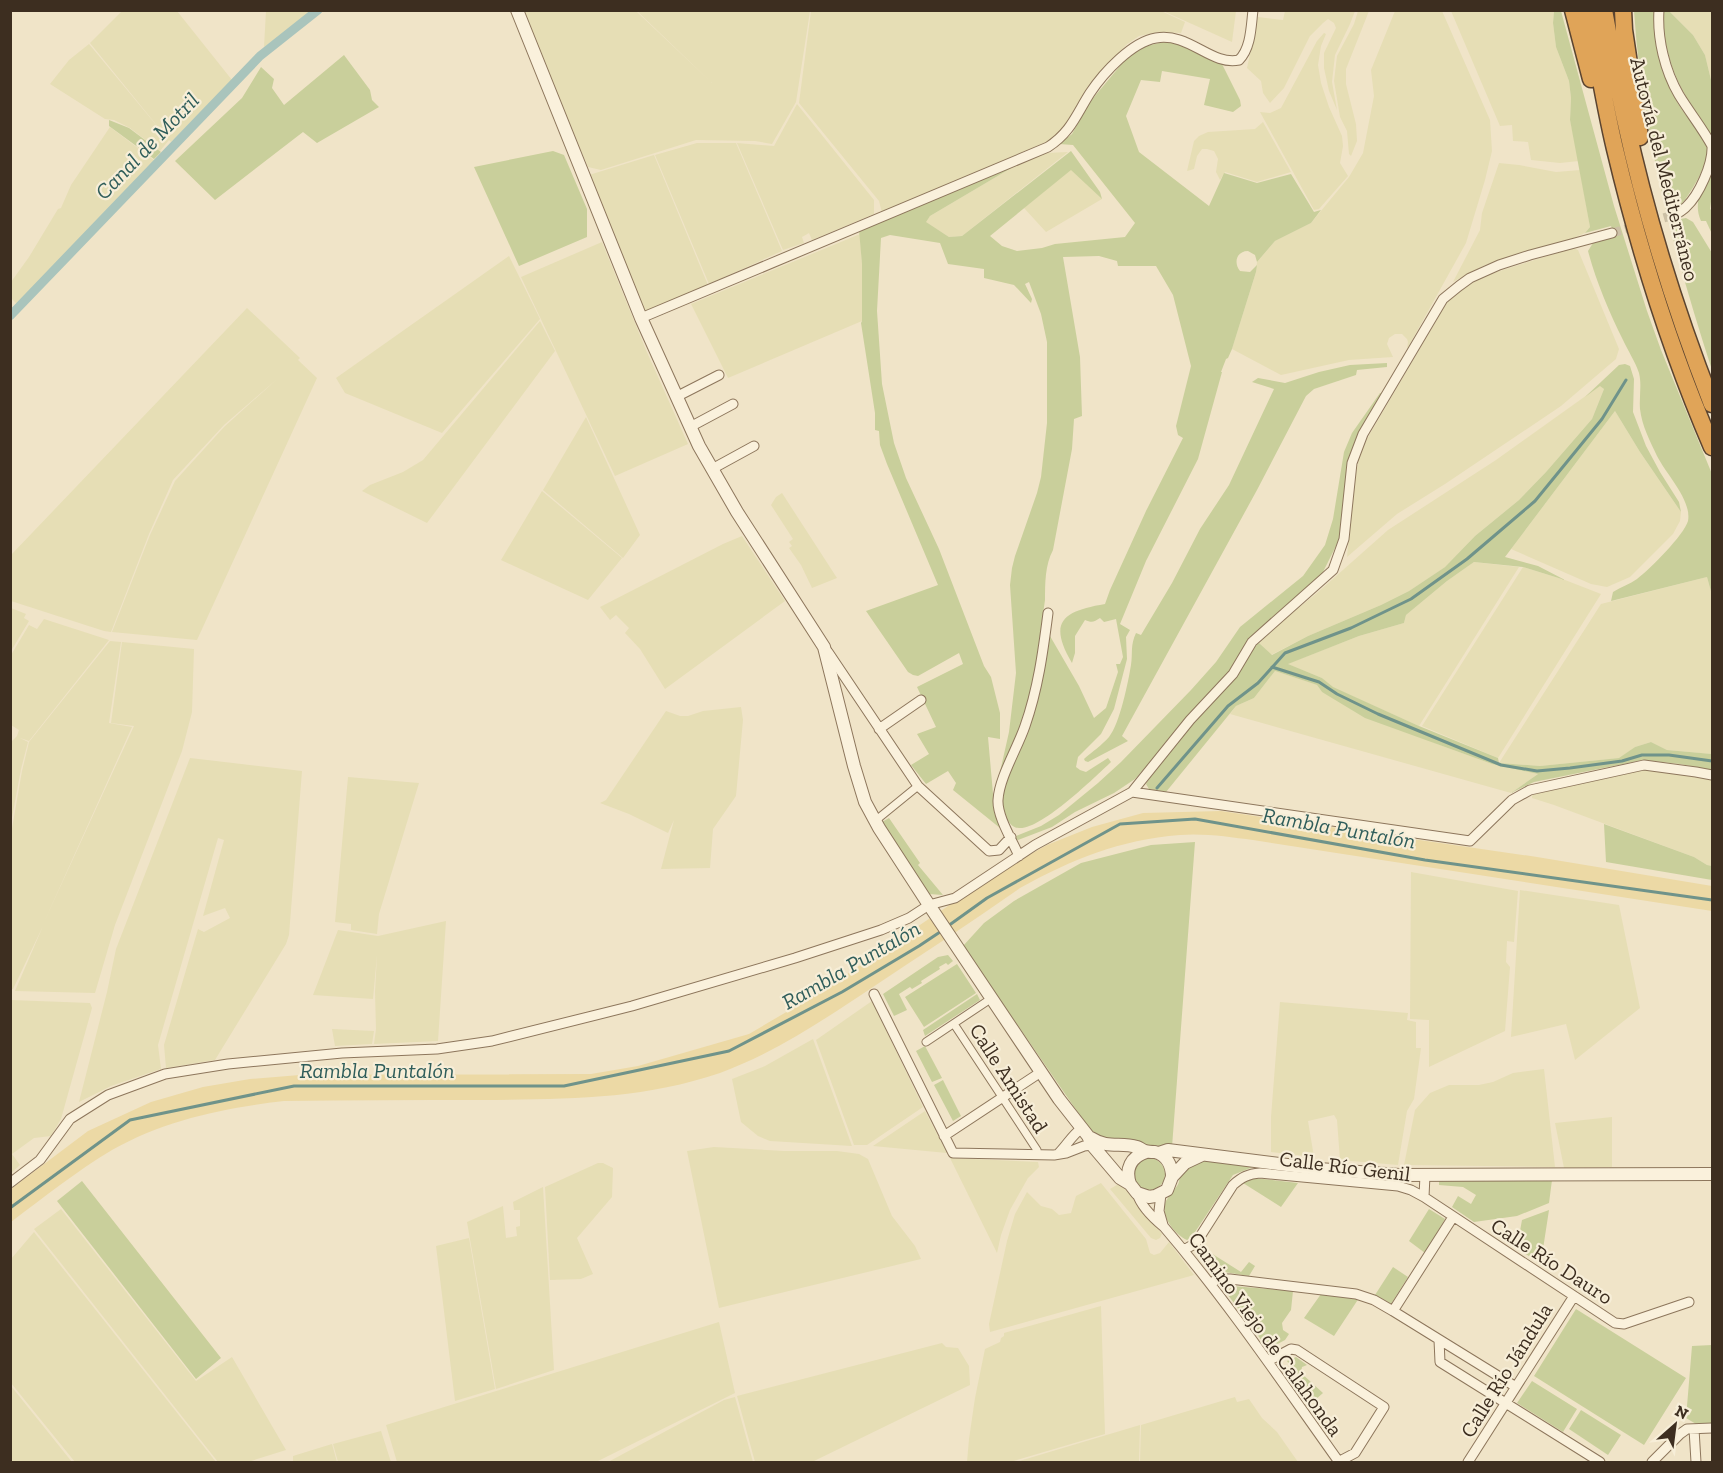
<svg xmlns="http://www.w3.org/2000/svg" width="1723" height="1473" viewBox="0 0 1723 1473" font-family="'Zilla Slab',serif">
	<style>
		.farmland { fill: #e6deb5 }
		.green { fill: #c9cf9b }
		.sand { fill: #ecd9a5 }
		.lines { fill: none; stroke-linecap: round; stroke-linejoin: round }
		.stream { stroke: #6f938a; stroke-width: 3 }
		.canal { stroke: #a9c4bc; stroke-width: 9 }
		.minor-tunnel { stroke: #ccc0a6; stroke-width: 9; stroke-dasharray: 9 4.5; stroke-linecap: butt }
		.pedestrian-casing { stroke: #8d765c; stroke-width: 9 }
		.minor-casing { stroke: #8d765c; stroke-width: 11 }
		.tertiary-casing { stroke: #8d765c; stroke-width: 14 }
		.motorway-casing { stroke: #5b4430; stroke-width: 19 }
		.pedestrian { stroke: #faf1dc; stroke-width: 7 }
		.minor { stroke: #faf1dc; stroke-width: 9 }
		.tertiary { stroke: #faf1dc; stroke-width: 12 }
		.motorway { stroke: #e0a458; stroke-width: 16 }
		.labels { text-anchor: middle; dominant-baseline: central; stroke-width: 4.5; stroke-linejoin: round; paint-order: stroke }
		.street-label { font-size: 21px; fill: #3d2e20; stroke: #f7eed8 }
		.water-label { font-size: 22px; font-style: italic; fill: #2f5d5a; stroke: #f7eed8 }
	</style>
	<rect width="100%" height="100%" fill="#f0e4c8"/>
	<path class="farmland" d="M123 10 177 11 232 80 171 142 169 140 160 151 130 128 114 120 105 119 50 84 69 60 89 44 167 138 90 43Z
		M1159 10 1185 22 1181 33 1159 32 1139 36 1126 45 1104 70 1070 121 1053 139 882 213 879 201 799 103 811 11Z
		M266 11V10L314 11 264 47Z
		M522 11H636L712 83 637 11H810L796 102 772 144 755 141 696 140 601 170 588 167Z
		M1163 11H1236L1232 42Z
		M1285 11H1355L1350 24 1335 55 1332 82 1337 110 1329 91 1324 68V53L1336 28 1334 23 1328 19 1323 23 1310 36 1284 88 1270 103 1263 93 1261 81 1247 68 1258 17 1283 20Z
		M1358 11H1369L1346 69V84L1356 124 1357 141 1351 156 1349 154 1347 131 1340 117 1334 81 1337 56 1354 24Z
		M1395 11H1442L1490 120 1492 151 1485 180 1466 243 1407 349 1408 342 1407 339 1402 334H1395L1389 338 1387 344 1393 357 1349 360 1281 375 1232 349 1256 272 1257 262 1275 241 1311 223 1349 177 1363 153 1374 96 1371 70Z
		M1451 11H1554L1553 23 1556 47 1569 81 1571 98 1570 120 1579 161 1560 163 1531 160 1528 142 1513 141 1512 125 1500 126Z
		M1669 11H1712V84L1705 55 1693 35Z
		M1324 33 1326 34 1321 46 1318 65 1321 83 1329 107 1342 136 1343 146 1340 163 1348 176 1319 209 1314 210 1260 112 1270 113 1281 108 1317 41Z
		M797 104 874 200V214L812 240 809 233 802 237 804 243 783 250 737 143 774 146Z
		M1263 122 1291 172 1257 182 1225 172 1220 180 1216 172 1218 159 1214 151 1207 149H1202L1197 156 1194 169 1187 171 1194 141 1199 136 1208 132 1255 129Z
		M110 127 155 161 18 305 11 298V282L29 257 58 209 61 208 71 185Z
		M697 143H736L782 251 709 284 655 155Z
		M1068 152 962 236 949 237 925 222 930 216 1023 161 1046 153Z
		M654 155 708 285 645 312 589 175Z
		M1499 163 1519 165 1556 172 1580 170 1590 227 1585 233 1569 240 1485 265 1453 282 1480 230 1482 213Z
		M1071 169 1102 199 1046 232 1024 208Z
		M860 234 862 264V321L728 378 691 304Z
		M602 242 646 350 688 444 615 476 521 277Z
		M1573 248 1578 250 1619 349 1616 359 1561 406 1445 484 1397 514 1347 557 1353 488 1361 449 1449 299 1460 289 1490 274Z
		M509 256 540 319 442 433 345 393 336 378Z
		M247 308 300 358 298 360 317 378 197 640 112 632 150 535 175 481 224 427 276 380 224 425 173 480 149 534 111 632 104 631 11 601V555Z
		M540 321 555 351 427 523 362 491 370 485 403 472 423 460Z
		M1601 385 1604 389 1592 419 1546 472 1519 500 1475 536 1445 567 1409 591 1381 605 1308 636 1271 655 1259 643 1265 635 1317 593 1388 530 1496 460Z
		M1615 411 1640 452 1681 512 1680 521 1673 534 1630 577 1607 587 1591 584 1511 549Z
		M586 417 640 535 623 558 543 490Z
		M542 491 622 558 588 600 501 560Z
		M782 493 837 578 812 588 801 565 789 548 792 546 789 542 793 539 771 505 776 497Z
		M742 536 785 601 665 689 640 649 625 633 629 628 616 615 610 620 600 607 723 544Z
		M1474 562 1519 567 1419 726 1332 687 1322 678 1287 664 1359 636 1404 623 1406 615 1447 581Z
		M1523 567 1565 580 1601 594 1498 758 1422 726Z
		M1707 577 1712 595V754L1667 750 1651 742 1635 747 1620 758 1540 766 1499 763 1601 604Z
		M11 608 26 614 24 618 29 621 11 651Z
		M44 619 109 640 29 741 20 738 28 742 21 769 11 823V742L17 736 19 730 11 725V655L29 625 37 629Z
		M110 641 121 642 109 723 132 727 45 920 134 726 111 723 122 642 194 649 192 712 182 751 115 925 95 993 15 991 43 926 13 989H11V834L22 771 29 742Z
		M1275 671 1317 685 1322 692 1437 744 1492 764 1538 774 1511 793 1230 714 1236 706 1254 698Z
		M741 707 743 720 736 796 713 829 710 868 661 869 674 820 668 833 629 814 600 803 606 800 666 711 680 716H688L703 711Z
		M190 758 302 771 289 935 286 944 215 1060 166 1068 164 1045 198 929 204 932 230 918 225 908 203 916 224 840 218 838 158 1045 161 1069 111 1086 79 1102 107 992 116 949Z
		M1632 770H1651L1712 780V866L1707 865 1694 857 1554 805 1532 798V795Z
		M348 777 419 783 379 914 377 934 351 930V924L335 922Z
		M1411 872 1518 891 1514 942 1507 941 1506 962 1510 967 1505 1031 1429 1067V1020L1410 1019Z
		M1520 890 1619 905 1640 1008 1575 1060 1566 1024 1511 1037Z
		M446 921 438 1041 374 1044 376 1029 375 992 377 955 373 999 313 995 338 930 378 936Z
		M11 1000 90 1003 92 1008 61 1119 51 1136 34 1138 12 1154 20 1165 11 1173Z
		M872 1001 923 1107 867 1145H854L816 1040Z
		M1280 1002 1408 1013 1407 1020 1416 1022V1048H1421L1414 1099 1407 1111 1398 1165 1340 1160 1337 1120 1334 1115 1308 1121 1314 1157 1271 1152V1117Z
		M332 1029 374 1031 372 1044 335 1046Z
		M813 1039 852 1146 770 1141 758 1136 741 1122 732 1079 765 1066Z
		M1544 1069 1555 1167 1404 1165 1415 1110 1430 1093 1449 1085H1479L1493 1082 1513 1073Z
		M925 1111 947 1153 873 1146Z
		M1612 1117V1167L1564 1168 1555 1123Z
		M714 1147 784 1151H837L859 1154 868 1159 892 1216 915 1246 921 1259 719 1308 687 1151Z
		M950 1158 1038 1162 1039 1167 1028 1178 1010 1210 1001 1235 997 1253Z
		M598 1163H603L613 1168 612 1197 577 1238 593 1274 581 1279 550 1280 545 1187Z
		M1101 1183 1146 1239 1150 1253 1154 1255 1160 1253 1169 1242 1194 1275 990 1332 989 1324 1007 1241 1015 1214 1027 1192 1041 1206 1052 1209 1059 1215 1071 1213 1076 1196Z
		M1120 1183 1162 1234 1160 1238 1156 1240 1151 1238 1110 1189Z
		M543 1187 554 1370 496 1389 467 1222 503 1206 506 1238 517 1236 516 1227 520 1226V1210H514L513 1202Z
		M61 1209 196 1381 232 1357 286 1450 248 1462H218L34 1229Z
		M34 1232 216 1462H75L11 1383V1259Z
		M469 1238 495 1389 455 1401 436 1246Z
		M1101 1306 1105 1434 1010 1462H967L969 1439 975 1398 985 1349 1000 1342 1001 1338 1004 1336V1333Z
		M719 1322 735 1393 596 1462H397L386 1425Z
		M942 1343 946 1347 958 1348 969 1366 970 1385 812 1462H755L737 1396Z
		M10 1386H11L72 1462H11Z
		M735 1397 753 1462H608L724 1400Z
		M1235 1397 1237 1402 1249 1399 1262 1418 1277 1432 1298 1462H1140L1141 1425Z
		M1140 1425 1139 1462H1016Z
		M381 1431 391 1462H338L333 1444Z
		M332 1444 337 1462H293V1456Z"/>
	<path class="green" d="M1554 11H1561L1614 206 1647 311 1661 350 1712 474V595L1707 577 1611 601 1613 592C1621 587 1630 584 1637 579 1650 569 1684 535 1688 521 1692 500 1666 474 1657 456 1650 441 1642 426 1640 409 1639 397 1642 385 1639 373 1635 361 1628 351 1623 340 1609 312 1596 281 1588 251L1593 243 1615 236 1611 226 1585 233 1590 227 1570 120 1571 98 1569 81 1556 47 1553 23Z
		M1634 11H1655C1652 41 1661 74 1676 100 1683 114 1706 137 1708 151 1709 162 1691 192 1684 201 1681 205 1676 207 1673 209L1675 220 1686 218 1693 222 1712 253V370C1674 253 1642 133 1634 11Z
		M1663 11H1669L1693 35 1705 55 1712 84V138C1704 122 1692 107 1683 91 1670 68 1662 37 1663 11Z
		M1168 41 1183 44 1222 64 1240 100 1241 106 1233 112 1204 105 1210 79 1162 71 1160 82 1141 80 1126 116 1139 152 1209 206 1224 173 1257 183 1291 174 1314 212 1321 210 1311 223 1275 241 1257 262 1255 255 1248 251C1237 251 1233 262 1240 271L1250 272 1257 265 1256 272 1232 349 1228 358 1226 359 1221 372H1222L1198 459 1146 561 1120 624 1130 630 1126 637 1127 659 1114 709 1101 734 1078 757 1076 767 1080 770 1086 772 1108 758 1111 762C1095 777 1041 830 1019 828 1014 828 1011 825 1008 821 1003 815 1001 807 1002 799 1003 792 1006 784 1008 777 1016 749 1029 723 1038 695 1045 676 1045 656 1049 637L1050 636 1079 686 1094 718 1106 708 1118 672 1116 664H1120L1123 657 1116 619 1104 622 1100 618C1094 622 1092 623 1085 620L1075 636V653L1072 663C1047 621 1064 611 1105 604L1110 590 1146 511 1183 438 1178 435 1176 426 1191 366 1173 295 1156 266H1118L1117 261 1099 256 1063 257 1080 357 1082 416 1074 419 1072 449 1053 550C1045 565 1045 583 1045 600L1031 699 999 782 1000 772 1009 732 1016 673 1010 585 1012 568 1015 556 1037 493 1041 477 1047 423V342L1041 314 1029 282 1025 284 1032 299 1031 303 1014 285 984 278V269L948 264 940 243 890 235 881 238 877 311 882 384 894 443 906 478 939 549 984 666 991 677 1000 713V739L988 737 994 805 1002 826 1000 828 953 790 956 783 948 771 926 784 911 765 929 754 917 734 936 727 917 687 963 664 959 653 918 676 913 675 908 672 866 611 938 585 887 464 880 445 879 431 875 430V413L861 323 862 321V264L859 230 1023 161 930 216 926 222 949 237 962 236 1071 151 1100 192 1102 199 1071 170 990 236 1002 246 1017 251 1042 248 1055 244 1125 237 1135 223 1073 145 1059 144 1072 134 1089 103 1130 54 1146 46Z
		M344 55 370 90 372 100 379 107 317 143 303 132 215 200 175 161 242 98 261 67 274 79 272 88 284 105Z
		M109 120 129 128 161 152 154 159 109 126Z
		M553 151 564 155 587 209V237L519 266 474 167Z
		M1712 166V194L1710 209 1712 211V234L1706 221H1701C1692 201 1704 184 1712 166Z
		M1387 363V367L1357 370 1356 375 1314 389 1306 396 1257 490 1122 736 1128 741 1088 762 1085 761 1084 759C1092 752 1102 745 1109 737 1120 723 1128 683 1131 665 1133 652 1130 646 1136 633L1141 635 1172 583 1200 529 1229 485 1274 389 1252 382 1258 378 1285 383 1319 372 1350 365Z
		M1625 364 1630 366 1634 379 1633 412 1646 446 1660 472 1679 502 1681 512 1640 452 1615 411 1505 557 1538 566 1565 580 1523 567 1474 562 1447 581 1406 615 1404 623 1359 636 1288 664 1322 678 1333 687 1419 726 1498 758 1499 763 1540 766 1619 758 1635 747 1651 742 1667 750 1712 754V770L1680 764 1643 760 1534 782 1511 793 1538 774 1492 764 1365 718 1322 692 1317 685 1275 671 1254 698 1236 706 1166 792 1149 789 1146 784 1153 772 1253 647 1259 643 1272 655 1308 636 1381 605 1409 591 1445 567 1475 536 1519 500 1546 472 1592 419 1604 389 1600 386 1585 397 1619 365Z
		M1380 393H1385L1355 441 1349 458 1340 538 1320 578 1235 664 1214 690 1190 713 1155 757 1135 779 1114 793 1075 812 1052 827 1018 840 1016 839V836L1041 826 1059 815 1098 783 1121 762 1191 690 1216 662 1240 627 1303 576 1325 545 1333 519 1344 452 1352 433Z
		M889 818 920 863 918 865 943 895 929 894 882 822Z
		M1604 824 1694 857 1707 865 1712 866V880L1606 862Z
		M1195 842 1172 1147 1104 1141 1090 1130 963 946 984 923 1014 901 1081 863 1151 845Z
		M948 955 953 961 948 965 946 963 939 967 940 969 921 981 922 983 912 989 910 987 899 994 907 1010 894 1016 883 994 938 957Z
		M957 964 976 993 924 1027 905 997Z
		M977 994 980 1000 925 1036 923 1030Z
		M925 1046 942 1078 932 1082 916 1051Z
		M943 1080 961 1116 953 1121 934 1085Z
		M1133 1174a16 16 0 1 1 32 0a16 16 0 1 1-32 0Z
		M1202 1159 1251 1166 1253 1167 1233 1175 1191 1238 1187 1240C1174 1234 1160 1216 1166 1201 1169 1195 1174 1191 1177 1186 1180 1182 1179 1176 1182 1172 1187 1166 1195 1162 1202 1159Z
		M1254 1178 1298 1183 1281 1207 1243 1183Z
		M1439 1180H1552L1549 1203 1517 1216 1474 1222 1452 1207 1458 1196 1471 1204 1476 1195 1463 1187 1439 1185Z
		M82 1181 221 1358 196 1379 57 1201Z
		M1429 1209 1445 1219 1425 1253 1409 1241Z
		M1549 1210 1541 1262 1538 1263 1537 1261 1513 1246 1520 1231 1522 1220Z
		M1203 1248 1241 1272 1249 1262 1255 1266 1249 1276 1212 1270 1198 1255Z
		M1393 1267 1408 1277 1391 1304 1375 1295Z
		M1232 1286 1293 1291 1291 1310 1282 1323 1283 1330 1289 1334 1285 1340 1268 1349 1228 1295V1291Z
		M1321 1294 1359 1298 1334 1336 1304 1318Z
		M1576 1309 1686 1378 1644 1445 1534 1376Z
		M1712 1345V1424H1696L1686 1418 1692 1346Z
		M1296 1357 1307 1365 1302 1367 1301 1373 1323 1393 1315 1400 1287 1361Z
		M1532 1381 1577 1409 1563 1432 1517 1403Z
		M1581 1410 1621 1435 1608 1455 1569 1429Z"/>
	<path class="sand" d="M1221 811 1537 857 1712 886V911L1253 840C1230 837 1204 833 1180 835 1119 840 1073 859 1020 888 972 922 922 954 873 987 823 1020 777 1052 720 1073 640 1100 566 1099 483 1100 416 1100 350 1100 284 1101 224 1108 165 1120 112 1150 77 1171 44 1197 11 1222V1189L88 1131 151 1102 203 1087 250 1079 300 1075 591 1074 638 1066 749 1034 822 991 951 904 1020 860 1047 845 1092 827 1143 813Z"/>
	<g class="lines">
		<path class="stream" d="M1272 667 1319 682 1337 694 1378 714 1501 765 1537 771 1570 768 1622 761 1642 755H1669L1712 761
			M1157 788 1228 706 1258 683 1285 653 1351 628 1411 599 1467 559 1535 501 1602 419 1626 380
			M948 926 987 898 1120 824 1195 819 1425 860 1712 900
			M10 1208 130 1120 294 1086H564L729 1051 842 992 919 946 943 930"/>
		<path class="canal" d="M10 316 260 56 318 10"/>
		<path class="minor-tunnel" d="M1612 233 1674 215"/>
		<defs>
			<path id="pedestrian" d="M875 821 918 786
				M954 1024 1037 1150
				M926 1042 986 1002"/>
			<path id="minor" d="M1659 10C1657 39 1665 71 1679 95 1690 113 1703 129 1712 146 1713 164 1699 195 1686 207 1683 210 1678 213 1674 215
				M641 318 1048 147C1071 132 1076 115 1090 93 1104 72 1132 42 1156 38 1189 32 1211 66 1239 60 1251 48 1251 27 1253 10
				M676 397 719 375
				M690 427 733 404
				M712 469 754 446
				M828 652 918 786 989 851 999 850 1011 837
				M879 729 921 700
				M1132 792 1470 841 1512 800 1530 790 1644 765 1696 772 1712 775
				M1019 856C1012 840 997 816 998 800 999 778 1018 747 1025 726 1038 689 1043 652 1048 613
				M874 994 953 1153 1054 1155 1066 1153 1084 1146 1092 1145
				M944 1136 1041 1072
				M1058 1154C1067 1145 1072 1135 1082 1128
				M1425 1175 1424 1197 1615 1323 1624 1324 1689 1302
				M10 1183 40 1160 70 1119 108 1095 165 1074 228 1064 342 1053 437 1049 492 1041 632 1006 795 958 881 930 909 918 929 905 955 898 1035 845 1132 792 1190 720 1233 674 1252 642 1333 570 1344 539 1352 463 1363 434 1443 299 1459 286 1470 278 1499 265 1530 255 1612 233
				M1137 1193C1141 1207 1153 1218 1164 1227 1228 1302 1282 1382 1339 1462
				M1161 1194 1159 1211 1163 1225
				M1184 1250 1196 1243 1233 1185C1242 1177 1248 1174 1260 1173L1398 1186 1411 1190 1424 1197
				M1211 1283 1218 1279H1230L1356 1294 1374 1300 1393 1311 1516 1387
				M1393 1311 1453 1217
				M1439 1340 1440 1362 1600 1462
				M1268 1361 1291 1349 1297 1350 1384 1407 1355 1453 1338 1462
				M1694 1429 1696 1462
				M1468 1462 1574 1296
				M1652 1462 1680 1434 1687 1429 1712 1428"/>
			<path id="tertiary" d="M517 10 641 318 699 446 737 512 824 647 854 766 865 802 879 828 929 905 1059 1099 1088 1136 1092 1145 1120 1178 1130 1184 1137 1193 1149 1197 1155 1196 1167 1190 1172 1177 1185 1163 1202 1155
				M1091 1138C1108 1149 1120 1142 1137 1147 1140 1148 1142 1150 1145 1151 1148 1152 1152 1152 1155 1152 1167 1155 1172 1166 1172 1177
				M1159 1153 1168 1150 1319 1169 1399 1175 1712 1174
				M1130 1184C1125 1169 1131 1157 1146 1152"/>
			<path id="motorway" d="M1573 10 1591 79
				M1588 10C1597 57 1604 103 1615 149 1639 250 1671 352 1712 447
				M1604 10C1611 47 1617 83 1625 119 1646 216 1676 312 1712 404
				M1623 10 1624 30 1640 137"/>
		</defs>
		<use href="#pedestrian" class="pedestrian-casing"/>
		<use href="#minor" class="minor-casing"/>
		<use href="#tertiary" class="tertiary-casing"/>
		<use href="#motorway" class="motorway-casing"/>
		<use href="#pedestrian" class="pedestrian"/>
		<use href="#minor" class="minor"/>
		<use href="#tertiary" class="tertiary"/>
		<use href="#motorway" class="motorway"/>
	</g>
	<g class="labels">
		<g class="street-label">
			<text transform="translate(1665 169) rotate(76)">Autovía del Mediterráneo</text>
			<text transform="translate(1009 1078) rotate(57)">Calle Amistad</text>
			<text transform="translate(1345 1166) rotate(7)">Calle Río Genil</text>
			<text transform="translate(1552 1261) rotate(33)">Calle Río Dauro</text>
			<text transform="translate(1266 1334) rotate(54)">Camino Viejo de Calahonda</text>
			<text transform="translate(1506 1370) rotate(-58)">Calle Río Jándula</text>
		</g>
		<g class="water-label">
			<text transform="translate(147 146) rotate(-46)">Canal de Motril</text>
			<text transform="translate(1339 828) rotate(10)">Rambla Puntalón</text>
			<text transform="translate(851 965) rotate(-30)">Rambla Puntalón</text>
			<text x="377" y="1070">Rambla Puntalón</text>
		</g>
	</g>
	<rect width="1723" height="1473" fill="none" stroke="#3d2e20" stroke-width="24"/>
	<g transform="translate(1675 1425) rotate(28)" stroke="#f7eed8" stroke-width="4.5" paint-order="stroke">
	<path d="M0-4.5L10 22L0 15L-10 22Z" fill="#3d2e20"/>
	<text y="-9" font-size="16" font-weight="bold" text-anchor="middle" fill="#3d2e20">N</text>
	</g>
</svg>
